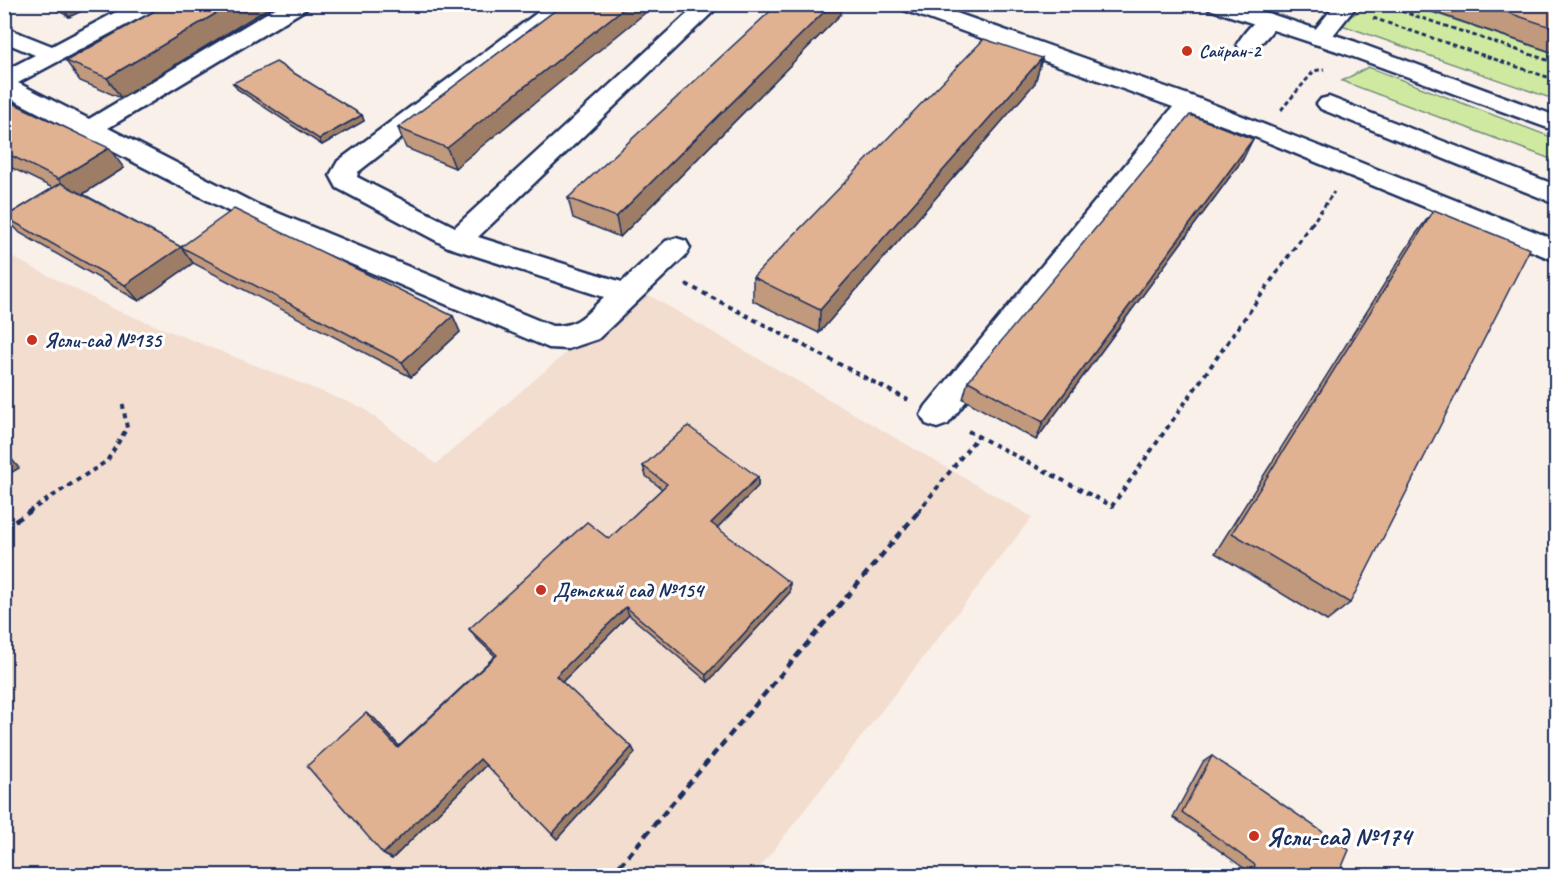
<svg xmlns="http://www.w3.org/2000/svg" width="1561" height="880" viewBox="0 0 1561 880" font-family="Caveat,sans-serif">
	<style>
		.built { fill: #f2ddcf }
		.green { fill: #cfeaa0; stroke: #758c7f; stroke-width: 1.5 }
		.lines { fill: none; stroke-linecap: round; stroke-linejoin: round }
		.minor-casing { stroke: #1b2f5e; stroke-width: 5 }
		.major-casing { stroke: #1b2f5e; stroke-width: 5 }
		.path-far2 { stroke: #1b2f5e; stroke-width: 3; stroke-dasharray: 4.5 3; stroke-linecap: butt }
		.path-far1 { stroke: #1b2f5e; stroke-width: 4; stroke-dasharray: 5 4.5; stroke-linecap: butt }
		.path { stroke: #1b2f5e; stroke-width: 4.5; stroke-dasharray: 8 5; stroke-linecap: butt }
		.minor { fill: #fff; fill-rule: evenodd }
		.major { fill: #fff; fill-rule: evenodd }
		.wall { fill: #c1997d; stroke: #1b2f5e; stroke-width: 1.5 }
		.shaded-wall { fill: #9d7d66; stroke: #1b2f5e; stroke-width: 1.5 }
		.building { fill: #e0b291; stroke: #1b2f5e; stroke-width: 1.5 }
		.poi-dot { fill: #c8321e; stroke: #fff; stroke-width: 2 }
		.labels { text-anchor: middle; dominant-baseline: central; stroke-width: 6; stroke-linejoin: round; paint-order: stroke }
		.far-poi-label { font-size: 18px; font-weight: bold; fill: #1b2f5e; stroke: #fff; text-anchor: start }
		.poi-label { font-size: 21px; font-weight: bold; fill: #1b2f5e; stroke: #fff; text-anchor: start }
		.near-poi-label { font-size: 26px; font-weight: bold; fill: #1b2f5e; stroke: #fff; text-anchor: start }
	</style>
	<rect width="100%" height="100%" fill="#f9f0e9"/>
	<filter id="ink" filterUnits="userSpaceOnUse"><feTurbulence type="fractalNoise" baseFrequency=".0167" numOctaves="2"/><feDisplacementMap in="SourceGraphic" scale="12" xChannelSelector="R" yChannelSelector="G"/><feConvolveMatrix kernelMatrix="1 2 1 2 8 2 1 2 1" color-interpolation-filters="sRGB"/></filter>
	<g filter="url(#ink)">
		<path class="built" d="M4 253 116 310 363 408 436 464 640 290 1032 517 754 875H5Z"/>
		<path class="green" d="M1368 5H1410L1556 54V100L1339 24Z
			M1368 67 1556 139V161L1342 81Z"/>
		<g class="lines">
			<defs>
				<path id="minor" d="M131 4H158L156 9 18 83 89 119 282 4H308L306 9 108 128 256 204 552 326C578 327 586 314 604 297L448 247 337 188 330 175 338 161 549 4H573L358 172 357 177 455 227 698 4H721L478 237 622 282 666 241 676 238 686 241 690 248 686 255 598 339 568 349 549 348 238 216 4 95V71L35 55 4 42V27L52 46Z
					M899 4H931L1197 98 1556 240V261L1255 137 1192 114 948 424 937 428 926 424 921 415 926 406 1173 107 901 9Z
					M1336 4H1358L1327 43 1319 45 1311 43 1308 38Z
					M1268 14 1276 16 1279 21C1269 35 1258 53 1240 49L1237 44C1244 33 1255 18 1268 14Z
					M1329 97 1556 185V204L1321 109 1317 104 1321 99Z"/>
				<path id="major" d="M1207 4H1240L1356 42 1556 116V131L1340 52 1209 9Z"/>
			</defs>
			<use href="#minor" class="minor-casing"/>
			<use href="#major" class="major-casing"/>
			<path class="path-far2" d="M1380 4 1556 63
				M1373 18 1556 80
				M1281 110 1314 71 1324 69
				M1311 225 1334 192"/>
			<path class="path-far1" d="M686 284 908 400
				M968 431 1112 506 1312 223
				M28 512 107 461 127 428 122 400
				M918 512 978 436"/>
			<path class="path" d="M4 528 31 511
				M611 876 919 511"/>
			<use href="#minor" class="minor"/>
			<use href="#major" class="major"/>
		</g>
		<path class="wall" d="M47 4H96L69 17Z
			M167 4H275L121 98 80 81 66 61Z
			M564 4 455 168 406 148 398 128Z
			M1410 4H1552L1557 6V54Z
			M841 14 620 237 573 218 568 198Z
			M1042 58 1035 83 819 333 753 301V277Z
			M233 83 362 115 364 121 322 145 237 89Z
			M4 99 124 168 83 194 181 247 193 263 139 301 20 233 5 217 53 188 4 164Z
			M1243 159 1036 440 963 399 968 381Z
			M1434 210 1350 603 1327 621 1215 553 1415 235Z
			M181 247 453 316 460 332 411 377 193 263Z
			M643 466 758 477V486L717 528 790 592 708 682 629 615 562 682 632 747 635 753 557 839 486 765 392 859 383 854 375 719 399 746 495 656 475 637 469 629 609 539 662 489 646 476Z
			M1212 756 1338 876H1242L1245 869 1173 817 1203 762Z"/>
		<path class="shaded-wall" d="M63 4H96L69 17 61 5Z
			M232 4H275L121 98 107 78Z
			M629 4H656L455 168 447 148Z
			M832 4H842L841 14 620 237 616 217Z
			M1042 58 1035 83 819 333 820 310Z
			M362 115 364 121 322 145 319 139Z
			M1253 139 1243 159 1036 440 1043 422Z
			M109 148 124 168 75 199 58 179Z
			M181 247 193 263 139 301 125 285Z
			M453 316 460 332 411 377 402 362Z
			M4 450 19 468 4 477Z
			M758 477V486L712 533 711 523Z
			M790 583V592L708 682 706 675Z
			M626 607 629 615 560 684 556 676Z
			M366 713 375 719 406 754 398 748Z
			M632 747 635 753 557 839 552 834Z
			M480 759 486 765 392 859 383 854Z"/>
		<path class="building" d="M167 4H232L107 78 66 61Z
			M564 4H629L447 148 398 128Z
			M778 4H832L616 217 568 198Z
			M1482 4H1552L1557 6V29Z
			M984 39 1042 58 820 310 753 277Z
			M276 62 362 115 319 139 233 83Z
			M4 99 109 148 58 179 4 152Z
			M1190 115 1253 139 1043 422 968 381Z
			M61 183 181 247 125 285 5 217Z
			M234 209 453 316 402 362 181 247Z
			M1434 210 1530 249 1350 603 1232 533Z
			M688 426 758 477 711 523 790 583 706 675 626 607 556 676 632 747 552 834 480 759 383 854 307 766 366 713 398 748 497 655 469 629 587 522 609 539 667 484 643 466Z
			M1212 756 1349 850 1338 876H1251L1255 865 1182 812Z"/>
	</g>
	<g class="poi-dot">
		<circle cx="1187" cy="51" r="6"/>
		<circle cx="32" cy="340" r="6"/>
		<circle cx="541" cy="590" r="6"/>
		<circle cx="1254" cy="836" r="6"/>
	</g>
	<g class="labels">
		<g class="far-poi-label">
			<text x="1199" y="51">Сайран-2</text>
		</g>
		<g class="poi-label">
			<text x="44" y="340">Ясли-сад №135</text>
			<text x="553" y="590">Детский сад №154</text>
		</g>
		<g class="near-poi-label">
			<text x="1266" y="836">Ясли-сад №174</text>
		</g>
	</g>
	<rect width="1561" height="880" fill="none" stroke="#fff" stroke-width="24"/>
	<rect x="12" y="12" width="1537" height="856" fill="none" stroke="#1b2f5e" stroke-width="2" filter="url(#ink)"/>
</svg>
